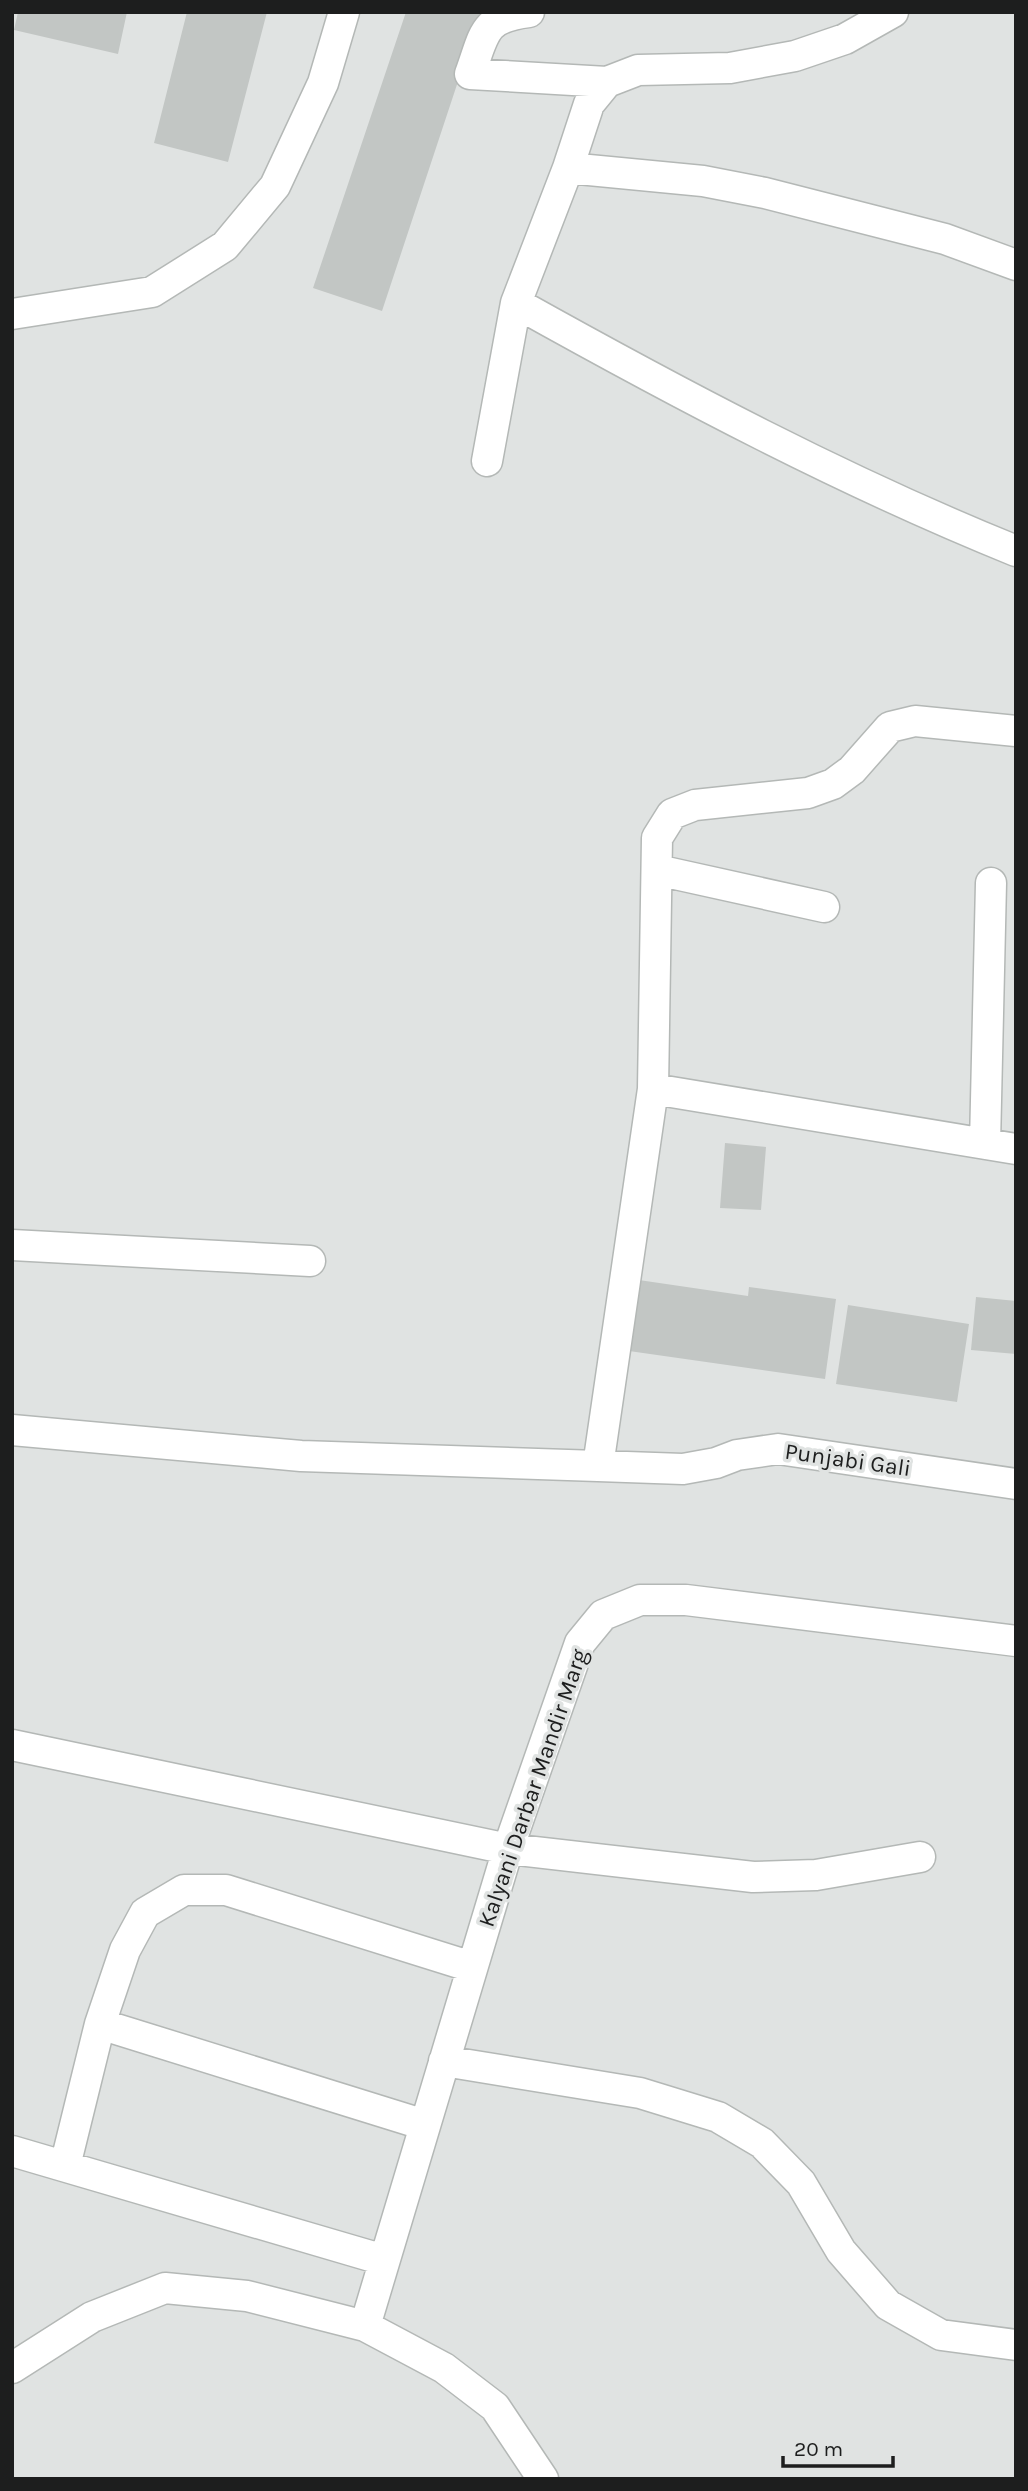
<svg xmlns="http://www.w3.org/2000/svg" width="1028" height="2491" viewBox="0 0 1028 2491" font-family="Karla,sans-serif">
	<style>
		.building { fill: #c2c6c4 }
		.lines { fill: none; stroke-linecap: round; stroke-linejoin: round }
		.minor-casing { stroke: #b4b8b6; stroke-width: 33 }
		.minor { stroke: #fff; stroke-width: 30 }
		.labels { text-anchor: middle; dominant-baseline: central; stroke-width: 7; stroke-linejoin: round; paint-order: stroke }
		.street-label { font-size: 23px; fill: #1d1e1e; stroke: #e0e3e2 }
	</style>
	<rect width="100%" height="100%" fill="#e0e3e2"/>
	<path class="building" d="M18 12H127L118 54 14 30Z
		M187 12H267L228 162 154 143Z
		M406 12H481L382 311 313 288Z
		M725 1143 766 1147 761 1210 720 1208Z
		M632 1279 748 1296 749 1287 836 1299 825 1379 622 1350Z
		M976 1297 1016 1301V1354L971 1350Z
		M848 1305 969 1324 957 1402 836 1384Z"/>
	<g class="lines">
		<defs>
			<path id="minor" d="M529 12C482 18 485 33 470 74L607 82 638 70 730 68 795 56 845 39 893 12
				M607 82 589 104 568 168 516 303C679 394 843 481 1016 551
				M568 168 703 181 765 193 945 239 1016 265
				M12 314 152 292 225 246 275 186 323 83 344 12
				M487 461 516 303
				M657 870 824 907
				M653 1089 657 838 672 814 695 805 808 793 833 784 852 770 890 727 915 721 1016 731
				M985 1144 991 883
				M12 1245 310 1261
				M12 1430 301 1456 598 1466 653 1089 1016 1149
				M598 1466 683 1469 716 1463 737 1455 778 1449 1016 1484
				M12 1745 508 1849 753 1877 816 1875 920 1857
				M100 2024 425 2125
				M444 2061 640 2093 718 2117 762 2143 801 2183 841 2251 888 2305 941 2335 1016 2345
				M12 2151 384 2260
				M65 2166 100 2024 125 1950 145 1913 184 1890H226L472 1967
				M365 2326 508 1849 580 1643 603 1615 640 1600H686L1016 1641
				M12 2368 92 2317 165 2288 247 2296 365 2326 444 2368 495 2407 543 2479"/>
		</defs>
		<use href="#minor" class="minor-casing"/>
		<use href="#minor" class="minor"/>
	</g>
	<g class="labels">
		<g class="street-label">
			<text transform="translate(848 1460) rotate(8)">Punjabi Gali</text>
			<text transform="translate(533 1788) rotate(-71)">Kalyani Darbar Mandir Marg</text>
		</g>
	</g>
	<rect width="1028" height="2491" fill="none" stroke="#1d1e1e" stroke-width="28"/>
	<path d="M783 2456v10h110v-10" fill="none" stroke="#1d1e1e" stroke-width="3.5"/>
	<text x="794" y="2456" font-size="21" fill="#1d1e1e" stroke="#e0e3e2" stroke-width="5" paint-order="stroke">20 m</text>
</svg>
